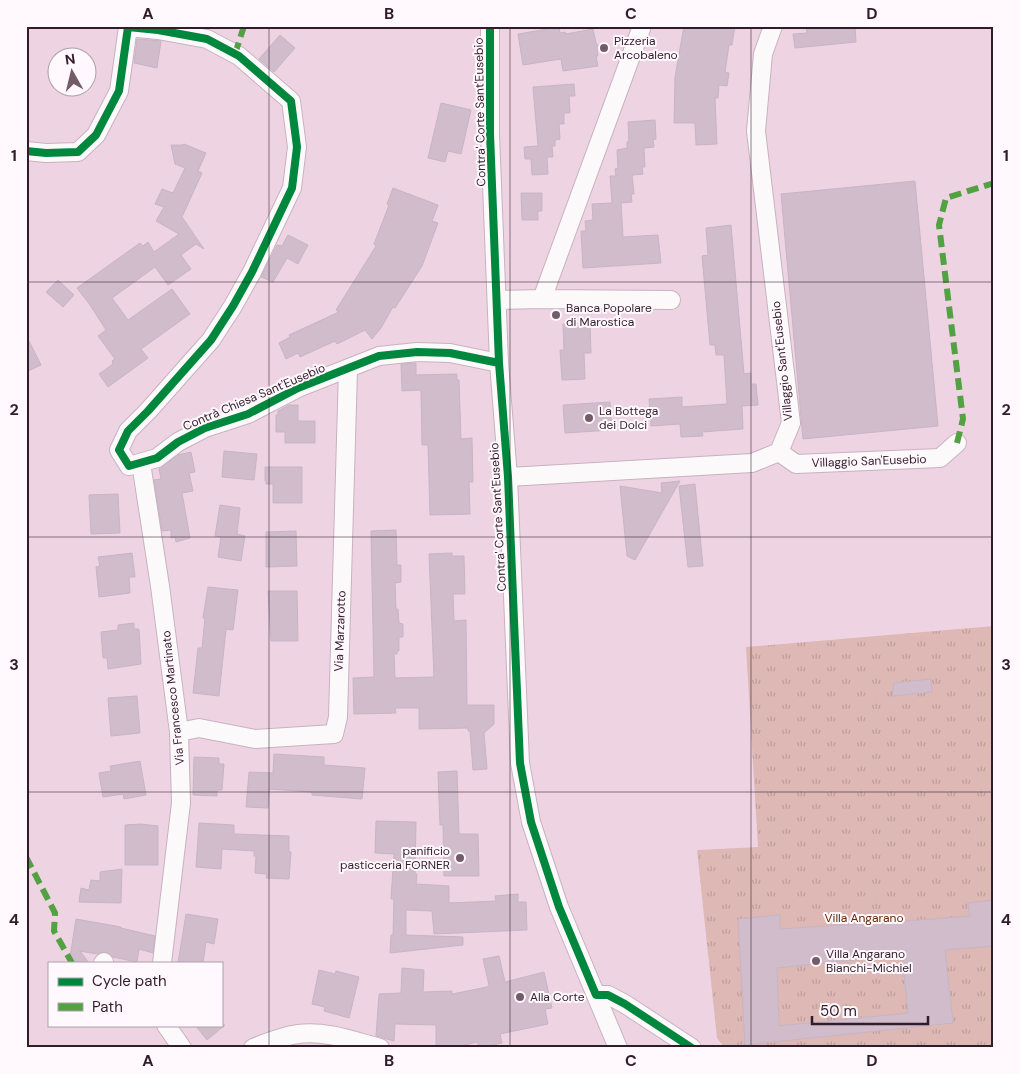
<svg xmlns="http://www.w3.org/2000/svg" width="1020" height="1074" viewBox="0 0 1020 1074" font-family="'DM Sans',sans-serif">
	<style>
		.park { fill: url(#park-tufts) }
		.building { fill: #d0bccb; stroke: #c8b4c4; fill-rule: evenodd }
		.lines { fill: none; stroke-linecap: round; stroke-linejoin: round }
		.minor-casing { stroke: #c8b2be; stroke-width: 20 }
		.minor { stroke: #fcf9fb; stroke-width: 18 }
		.quiet { stroke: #52a142; stroke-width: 6; stroke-dasharray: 12 6; stroke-linecap: butt }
		.cycleway-casing { stroke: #fff8fc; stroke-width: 11 }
		.cycleway { stroke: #00873e; stroke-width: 8 }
		.grid { fill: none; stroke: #311c29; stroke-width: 1; stroke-opacity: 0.55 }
		.poi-dot { fill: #735c6a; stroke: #fff8fc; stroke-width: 2 }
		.labels { text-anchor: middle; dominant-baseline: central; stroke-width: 4; stroke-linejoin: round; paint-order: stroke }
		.poi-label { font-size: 12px; fill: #311c29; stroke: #fff8fc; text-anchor: start }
		.street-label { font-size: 12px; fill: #311c29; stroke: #fff8fc }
		.park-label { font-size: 12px; fill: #672502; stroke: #fff8fc }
		.neatline { fill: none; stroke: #311c29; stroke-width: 2 }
		.grid-label { font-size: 16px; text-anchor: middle; font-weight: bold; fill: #311c29 }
	</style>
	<defs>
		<pattern id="park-tufts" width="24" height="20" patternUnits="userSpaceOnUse" patternTransform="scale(1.25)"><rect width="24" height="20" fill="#ddb8b4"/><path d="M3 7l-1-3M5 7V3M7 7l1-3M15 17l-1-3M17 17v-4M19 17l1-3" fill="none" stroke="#be9e9b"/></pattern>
	</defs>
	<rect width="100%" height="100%" fill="#eed4e3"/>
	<path class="park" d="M994 626V1048H725L717 1038 697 850 758 847 746 647Z"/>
	<path class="building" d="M684 26H735L732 45H729L725 72 729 73 727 86 719 85 718 98H715L717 144 696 145 695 123H674L675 77Z
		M806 26H855L856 42 795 48 793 34 807 33Z
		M559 27 560 33 565 32 566 34 593 29 596 43 599 46 597 51 598 56H596L598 66 563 71 561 59 523 65 518 34Z
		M280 35 295 48 274 72 259 59Z
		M137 39 161 41 157 68 134 63Z
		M574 84 575 96H569L570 113H564V124H559L560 139 555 140V146H552L553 157H547L548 174 532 175 531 159H525L524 147 538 146 533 87Z
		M441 103 471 110 461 154 448 151 445 162 428 158Z
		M655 120 656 139 653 140 654 147 644 148 645 167H642L643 174 632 175 634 194H631L632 202 621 203 623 237 658 235 661 263 583 268 581 231H586L585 221 593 220 592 204 612 203 610 176H616L615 169 618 168 617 150 627 148V142L629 141 628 122Z
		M184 144 206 153 198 171 202 173 182 217 204 249 196 244 181 255 191 269 168 285 155 267 112 298 128 320 172 289 190 314 141 349 148 358 108 387 99 374 113 364 112 361 115 359 98 336 106 330 90 305 77 288 140 243 143 246 148 242 154 252 179 234 156 221 164 207 155 204 162 189 173 193 185 168 175 164 171 145H183Z
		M915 181 938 426 803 439 781 194Z
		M393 188 438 205 432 221 438 223 422 266 395 308 393 307 381 328 372 339 365 330 337 344 335 341 300 357 298 353 286 359 279 343 290 337 289 335 339 312 336 310 376 246 374 244 389 205 387 204Z
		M521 193H542V211H538V220H522Z
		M731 225 744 374 751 373V384H756L758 405 742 406 743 429 702 432 703 436 681 437 680 424 651 426 649 399 682 397V407L727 404 724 355H716L715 345H710L702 256 708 255 706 228Z
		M288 235 308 245 298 264 287 258 273 282 261 277 277 245 282 246Z
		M58 280 74 295 63 307 46 292Z
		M590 323 591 353H584L585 379 562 380 560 350H564L563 324Z
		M26 335 41 365 26 372Z
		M416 363V375L457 374V380H459L461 439 472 438 473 482H469L470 514 430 515 428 445H422L421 390 402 391 401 364Z
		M610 402 612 430 565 433 563 405Z
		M289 405H298V421H315V443H285V432H276V415H278V411Z
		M224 451 257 454 254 480 222 477Z
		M191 452 195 472 189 473 193 491 182 493 190 538 176 542 175 537 171 538V530L162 531 154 480 161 479 159 469 178 455Z
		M265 467H302V503H273V484H266V481H265Z
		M680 481 635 560 627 556 620 486 662 493 661 483Z
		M695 484 703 566 688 567 679 486Z
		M118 494 120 533 91 534 89 495Z
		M220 505 240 508 237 534 245 536 241 561 218 557 221 537 215 536Z
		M396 530 397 565H401V582L395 583 396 609H398L399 623 403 624V637H399V651H397V654H394L395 678 434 677 429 554 452 553V556H464L465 594H453L454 621 466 620 467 705H494V724L484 733 487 769 473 770 470 731H468V728L419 729V708H395L396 713 354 714 353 678 374 677 371 531Z
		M296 531 297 566 266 567V532Z
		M132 553 135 577H129L130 593 99 597 96 567 100 566 98 557Z
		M208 587 238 590 233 630 226 629 219 696 193 693 198 648H202L205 618H203Z
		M268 591H297L298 641H271Z
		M134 623V629H139L141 664 108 669 107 658H103L101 632 118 630V625Z
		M931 679 932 692 892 696 894 683Z
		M137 696 140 733 111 736 108 698Z
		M274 754 324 757V765L365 768 362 799 312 795V792L269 789 268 808 246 807 249 772 273 773Z
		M194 757 219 758V764H224L222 790H217V796L193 795Z
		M140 761 146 795 124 799 123 794 103 797 99 773 111 771 110 766Z
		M457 771 459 834H478L479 876H444L443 825H440L438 772Z
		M376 821 416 822 415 874H417L416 884 449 886V903L496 901 495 896 518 894V902H526L527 930 434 934 432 911 406 910V935L463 937V945L390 953 391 935H393L394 899H391L394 854 375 853Z
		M199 823 234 825V834L289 836V852H291L289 879 266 878 267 874 255 873 256 856H254V851L222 849 221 869 196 867Z
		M141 824 158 826V865H125V825Z
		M122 869 121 903 79 902 81 888 89 890 91 880 100 881V872Z
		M994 900V946L945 950 953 1023 745 1045 738 919 780 915V929L933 919 970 916 968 903ZM902 955 908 1013 779 1026 777 968Z
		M186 914 218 919 214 944 206 942 203 963H178Z
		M76 919 121 927V928L155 936 153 953 139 949 137 962 113 957 106 952 97 954 80 951 89 963H74L70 957Z
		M499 956 505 982 544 972 552 1008 545 1009 548 1024 500 1034 502 1043 480 1048 477 1042 453 1048 436 1047V1025L395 1024 394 1041 376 1036 379 994 401 993 402 968 424 970 423 992 452 991V994L487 987 489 985 483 959Z
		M319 970 335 974 336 971 359 977 349 1018 324 1011 325 1007 312 1004Z
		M195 1025H225L207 1040Z"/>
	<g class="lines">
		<defs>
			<path id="minor" d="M490 26V134L499 363 508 477 520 763 531 822 559 907 618 1048
				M26 151 46 153 78 152 96 135 119 91 128 27 158 30 207 39 239 56 291 101 297 147 292 188 252 272 233 306 211 340 148 411 128 431 119 450 129 466 157 458 178 442 205 428 248 414 298 388 379 356 417 352 450 353 499 363
				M542 299 671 300
				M497 300 542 299 642 26
				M779 452 796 464 940 458 957 443
				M141 463 160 586 179 732 181 803 162 963
				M508 477 752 463 779 452 791 423 756 131 763 54 773 26
				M179 732 199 728 255 739 334 734 338 717 348 370
				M103 963 104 962
				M596 995H608L625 1004 692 1048
				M166 1025 182 1048
				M253 1048C268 1042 283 1036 298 1034 325 1030 354 1041 380 1048"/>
		</defs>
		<use href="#minor" class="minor-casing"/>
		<use href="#minor" class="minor"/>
		<path class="quiet" d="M235 54 244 26
			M957 443 963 419 939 225 946 198 994 183
			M26 857 55 913 54 931 72 963"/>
		<defs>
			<path id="cycleway" d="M490 26V134L499 363 508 477 520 763 531 822 559 907 596 995H608L625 1004 692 1048
				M26 151 46 153 78 152 96 135 119 91 128 27 158 30 207 39 239 56 291 101 297 147 292 188 252 272 233 306 211 340 148 411 128 431 119 450 129 466 157 458 178 442 205 428 248 414 298 388 379 356 417 352 450 353 499 363"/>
		</defs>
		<use href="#cycleway" class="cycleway-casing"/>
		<use href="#cycleway" class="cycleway"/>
	</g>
	<path class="grid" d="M269 26V1048M510 26V1048M751 26V1048M26 282H994M26 537H994M26 792H994"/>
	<g class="poi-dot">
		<circle cx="604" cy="48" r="5"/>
		<circle cx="556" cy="315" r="5"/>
		<circle cx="589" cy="418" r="5"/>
		<circle cx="460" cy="858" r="5"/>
		<circle cx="816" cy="961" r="5"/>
		<circle cx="520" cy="997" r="5"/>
	</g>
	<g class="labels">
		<g class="poi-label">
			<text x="614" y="41">Pizzeria<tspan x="614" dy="14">Arcobaleno</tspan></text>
			<text x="566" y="308">Banca Popolare<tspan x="566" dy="14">di Marostica</tspan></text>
			<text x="599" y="411">La Bottega<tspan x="599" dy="14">dei Dolci</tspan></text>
			<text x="450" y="851" text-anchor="end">panificio<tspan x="450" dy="14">pasticceria FORNER</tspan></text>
			<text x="826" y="954">Villa Angarano<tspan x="826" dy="14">Bianchi-Michiel</tspan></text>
			<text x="530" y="997">Alla Corte</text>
		</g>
		<g class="street-label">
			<text transform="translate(480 112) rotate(-91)">Contra' Corte Sant'Eusebio</text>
			<text transform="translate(782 361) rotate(-96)">Villaggio Sant'Eusebio</text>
			<text transform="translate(254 397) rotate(-23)">Contrà Chiesa Sant'Eusebio</text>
			<text transform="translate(869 461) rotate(-2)">Villaggio San'Eusebio</text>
			<text transform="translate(498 517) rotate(-93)">Contra' Corte Sant'Eusebio</text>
			<text transform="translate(340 631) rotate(-88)">Via Marzarotto</text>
			<text transform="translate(173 698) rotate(-96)">Via Francesco Martinato</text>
		</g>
		<g class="park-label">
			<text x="864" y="918">Villa Angarano</text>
		</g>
	</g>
	<rect width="1020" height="1074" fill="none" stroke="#fff8fc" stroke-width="55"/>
	<rect x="48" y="962" width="175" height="65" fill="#fff8fc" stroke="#ada0a8"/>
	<rect x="58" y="978" width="25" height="8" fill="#00873e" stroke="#ada0a8"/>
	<text x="92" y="986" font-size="15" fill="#311c29">Cycle path</text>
	<rect x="58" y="1003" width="25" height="8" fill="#52a142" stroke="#ada0a8"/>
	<text x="92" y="1012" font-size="15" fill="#311c29">Path</text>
	<g transform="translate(72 72) rotate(352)"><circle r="24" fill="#fff8fc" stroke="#ada0a8"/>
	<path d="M0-4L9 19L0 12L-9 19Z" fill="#735c6a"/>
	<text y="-8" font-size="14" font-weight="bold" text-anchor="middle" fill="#311c29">N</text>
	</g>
	<path d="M812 1016v8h116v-8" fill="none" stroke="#311c29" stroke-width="2.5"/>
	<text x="820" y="1016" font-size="15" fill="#311c29" stroke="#fff8fc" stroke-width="4" paint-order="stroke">50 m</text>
	<rect x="28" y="28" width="964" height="1018" class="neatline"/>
	<g class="grid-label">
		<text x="148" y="19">A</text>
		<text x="389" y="19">B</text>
		<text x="631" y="19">C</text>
		<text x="872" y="19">D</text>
		<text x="14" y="161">1</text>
		<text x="1006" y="161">1</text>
		<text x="14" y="415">2</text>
		<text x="1006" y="415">2</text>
		<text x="14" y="670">3</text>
		<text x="1006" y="670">3</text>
		<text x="14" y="925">4</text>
		<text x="1006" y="925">4</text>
		<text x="148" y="1066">A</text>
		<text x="389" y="1066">B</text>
		<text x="631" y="1066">C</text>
		<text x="872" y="1066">D</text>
	</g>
</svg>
